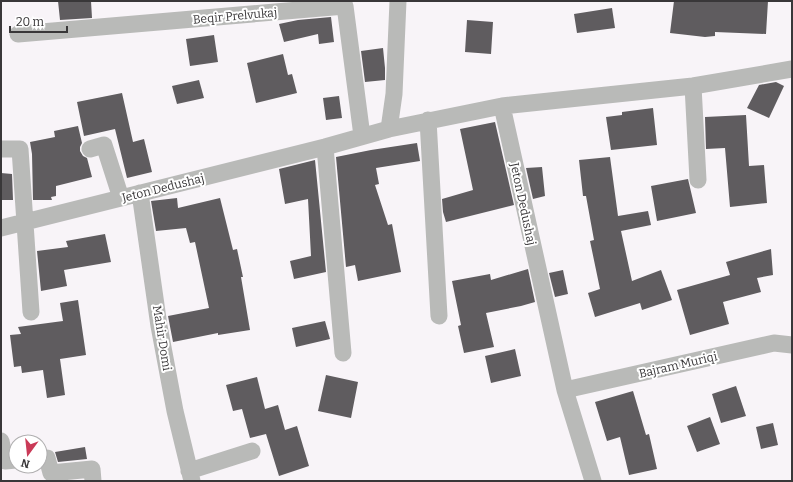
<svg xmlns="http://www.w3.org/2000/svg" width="793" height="482" viewBox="0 0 793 482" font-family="Bitter,serif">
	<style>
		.building { fill: #5f5c5f }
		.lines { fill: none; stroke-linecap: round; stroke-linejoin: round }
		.street { stroke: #b9bab8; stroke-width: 17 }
		.labels { text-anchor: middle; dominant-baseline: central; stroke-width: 4; stroke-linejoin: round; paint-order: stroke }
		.street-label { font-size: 12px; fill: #393739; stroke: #fff }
	</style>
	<rect width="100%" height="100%" fill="#f8f4f8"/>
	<path class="building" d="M58 1H91L92 18 60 20Z
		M674 1H768L766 34 715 32V36L705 37 670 33Z
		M612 8 615 28 577 33 574 14Z
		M331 17 334 42 319 44 318 34 284 42 279 24 298 20Z
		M467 20 493 22 491 54 465 52Z
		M214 35 218 62 190 66 186 39Z
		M383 48 385 68V80L365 82 361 51Z
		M283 54 288 75 292 74 297 93 256 103 247 63Z
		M199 80 204 98 177 104 172 86Z
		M776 82 784 86 769 118 747 108 759 85Z
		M122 93 133 142 144 139 152 172 127 178 115 129 84 136 77 102Z
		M339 96 342 118 326 120 323 98Z
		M653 108 657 145 611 150 606 117 622 115V112Z
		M746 115 749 166 764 165 767 203 730 207 725 148 706 149 705 117Z
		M495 122 514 205 446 222 443 212 442 199 473 190 460 129Z
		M78 126 82 143 80 147V151L83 156 87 158 92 177 56 186V196L51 197 52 200H33L32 154 30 142 55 137 54 131Z
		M417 143 420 161 376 168 379 184 375 185 388 225 392 224 401 272 358 281 355 265 346 267 336 157 371 150Z
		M610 157 618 216 648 211 651 225 621 231 632 281 661 270 672 300 642 310 640 303 595 317 588 293 600 289 590 241 594 240 586 196H583L579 160Z
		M315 160 326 272 294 279 290 261 311 256 308 199 285 204 279 169Z
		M542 167 545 196 533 199 526 168Z
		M1 173 12 174 13 200H1Z
		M688 179 696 213 657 221 651 186Z
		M177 198 178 208 220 198 233 250 237 249 243 277H241L250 330 218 335V333L173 342 168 316 209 308 195 242 190 243 186 228 156 231 151 201Z
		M105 234 111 262 64 270 67 286 41 291 37 251 68 247 66 241Z
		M771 249 773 275 757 278 761 292 723 302 729 324 690 335 677 290 730 275 726 262Z
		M528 269 535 302 521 306 486 313 494 347 464 353 458 326 461 325 452 281 490 274 491 280Z
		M563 270 568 294 555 297 549 273Z
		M78 300 86 355 60 359 65 395 47 398 43 370 22 373 21 366 14 367 10 335 21 334 18 327 63 321 60 303Z
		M325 321 330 339 296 347 292 328Z
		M515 349 521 376 491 383 485 356Z
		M326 375 358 382 351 418 318 411Z
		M257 377 265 409 278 405 285 430 297 426 309 466 279 476 266 434 250 438 242 409 233 411 226 385Z
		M736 386 746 416 721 423 712 394Z
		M633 391 646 435 649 434 657 469 629 475 620 437 607 441 595 402Z
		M710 417 720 444 697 452 687 426Z
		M773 423 778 445 761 449 756 427Z
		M85 447 87 459 58 462 55 452Z"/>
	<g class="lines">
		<path class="street" d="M18 34 345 6 362 136
			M693 86 698 180
			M502 106 565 390 593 481
			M428 120 439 316
			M389 129 394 94 398 1
			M325 147 343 353
			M1 149H20L31 312
			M90 149 104 145 121 198
			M140 193 159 326 175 411 192 481
			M1 228 325 147 389 129 502 106 693 86 792 69
			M565 390 774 343 792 345
			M1 441 5 461 16 460
			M40 458H47L51 473 92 469 93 481
			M189 471 252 451"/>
	</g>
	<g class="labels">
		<g class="street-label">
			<text transform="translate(235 16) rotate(-5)">Beqir Prelvukaj</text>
			<text transform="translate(163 188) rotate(-14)">Jeton Dedushaj</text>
			<text transform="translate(523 204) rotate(78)">Jeton Dedushaj</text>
			<text transform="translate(162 338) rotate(81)">Mahir Domi</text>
			<text transform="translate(678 365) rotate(-13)">Bajram Muriqi</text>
		</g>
	</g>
	<rect width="793" height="482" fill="none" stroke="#393739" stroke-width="4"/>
	<g transform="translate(28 454) rotate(195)"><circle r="19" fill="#ffffff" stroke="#b0afb0"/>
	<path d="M0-3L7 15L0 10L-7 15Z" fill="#ca3a57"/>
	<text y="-6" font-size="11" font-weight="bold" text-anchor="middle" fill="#393739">N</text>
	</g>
	<path d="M10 26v6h57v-6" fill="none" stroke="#393739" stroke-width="2"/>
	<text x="16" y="26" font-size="12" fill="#393739" stroke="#ffffff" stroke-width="3" paint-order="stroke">20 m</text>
</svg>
